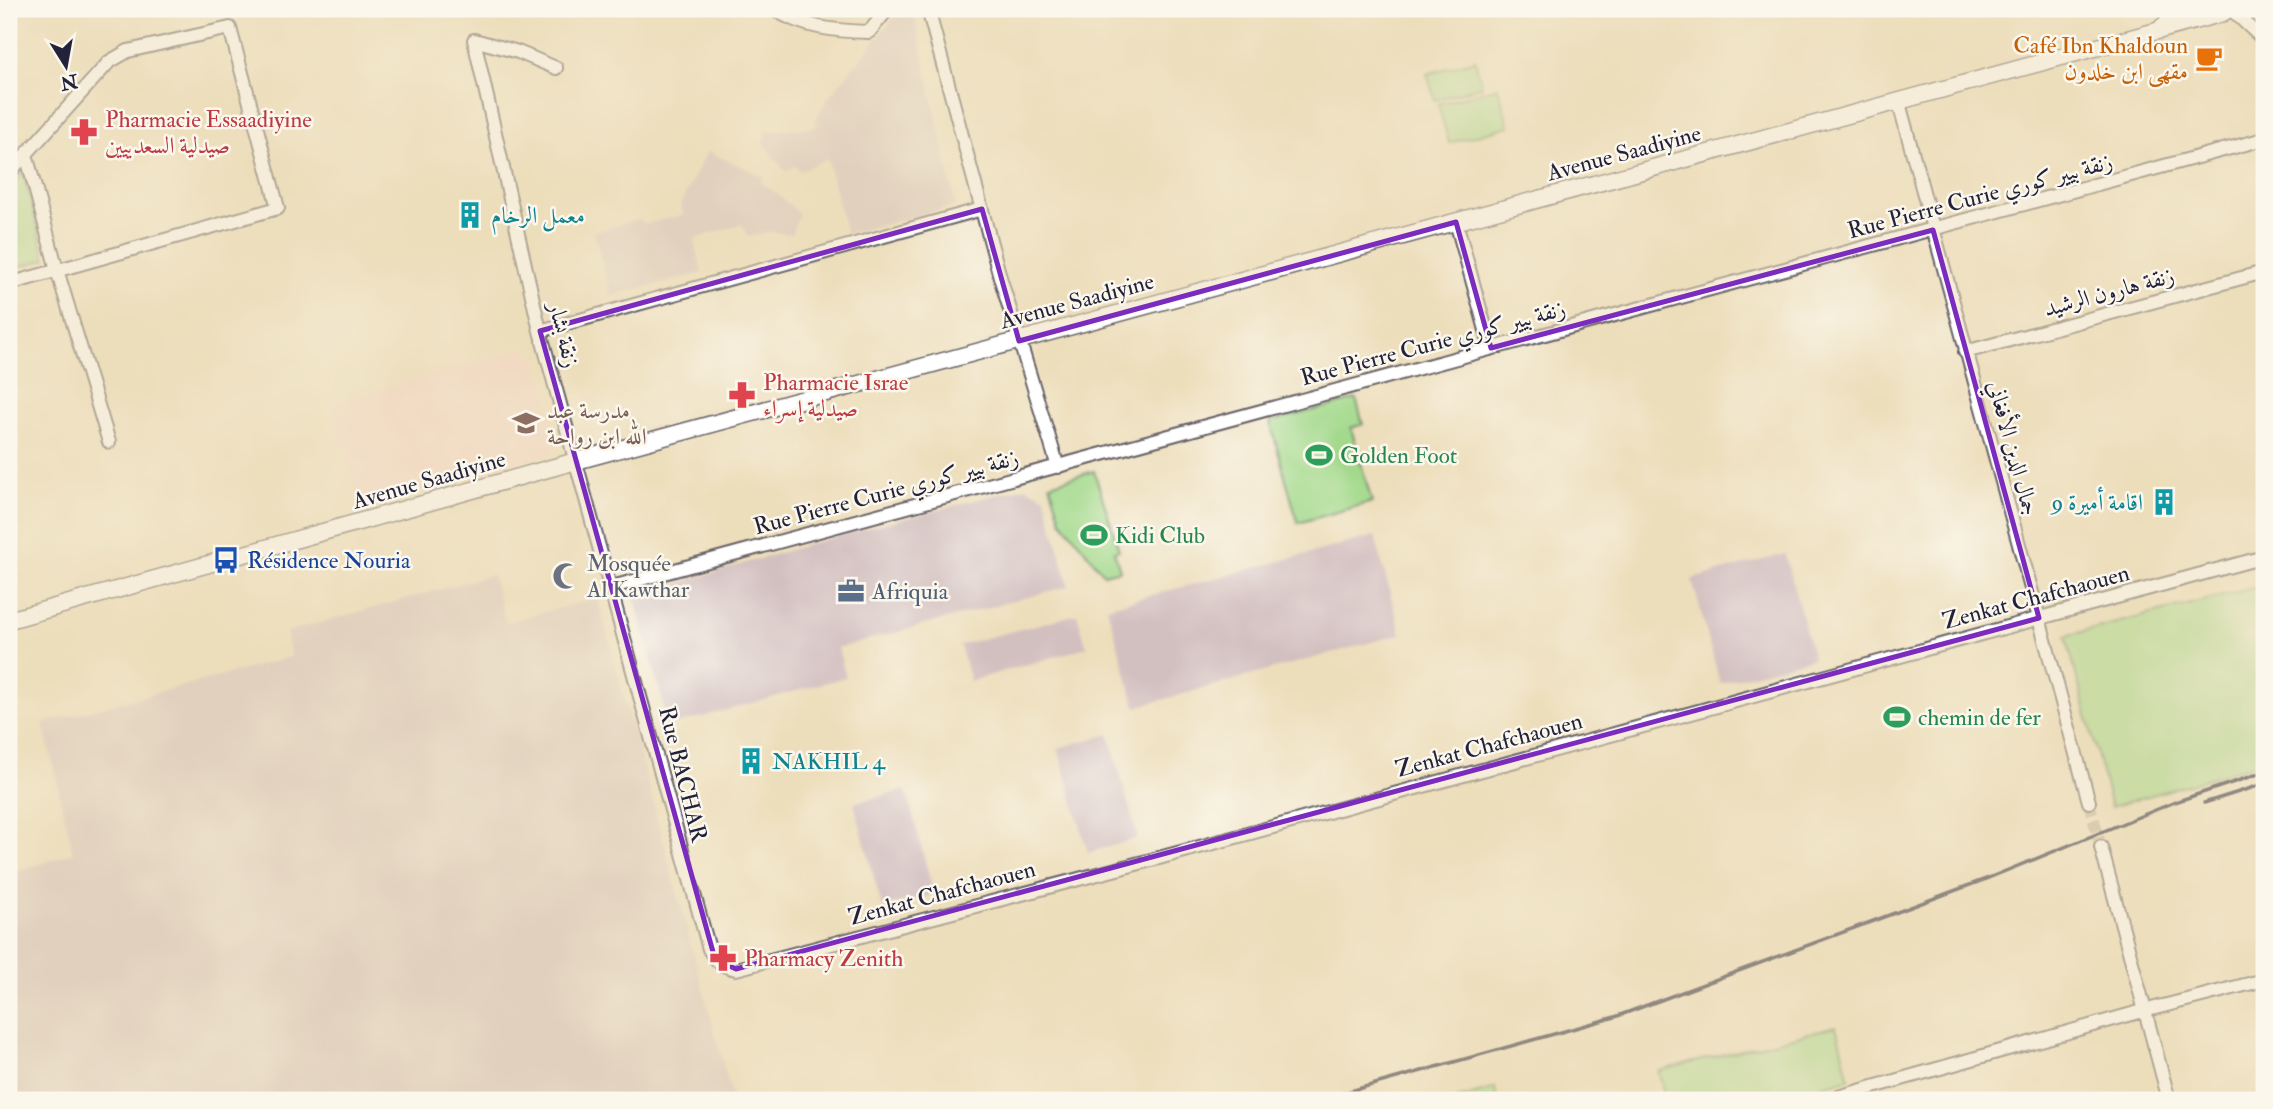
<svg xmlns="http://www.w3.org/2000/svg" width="2273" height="1109" viewBox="0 0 2273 1109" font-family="'IM FELL Double Pica',Amiri,serif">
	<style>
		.built { fill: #f7d1c7 }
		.industrial { fill: #d2bfc0 }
		.green { fill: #a2d98b; stroke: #627e63; stroke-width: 2 }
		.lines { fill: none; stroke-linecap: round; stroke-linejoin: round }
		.minor-tunnel { stroke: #c4b8a1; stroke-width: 12; stroke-dasharray: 12 6; stroke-linecap: butt }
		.minor-casing { stroke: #696468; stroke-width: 16 }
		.major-casing { stroke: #696468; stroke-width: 19 }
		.minor { stroke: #fff; stroke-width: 12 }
		.major { stroke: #fff; stroke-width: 16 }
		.rail { stroke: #22223b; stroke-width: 3.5 }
		.marked { fill: none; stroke: #7b2cbf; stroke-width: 5; stroke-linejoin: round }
		.labels { text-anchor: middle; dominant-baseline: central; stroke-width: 5; stroke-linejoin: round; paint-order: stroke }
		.food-label { font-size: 23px; fill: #c56008; stroke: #fbf7ec; text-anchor: end }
		.health-label { font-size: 23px; fill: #be3a42; stroke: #fbf7ec; text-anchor: start }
		.street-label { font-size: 23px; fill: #22223b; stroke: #fbf7ec }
		.culture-label { font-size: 23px; fill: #0d838f; stroke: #fbf7ec; text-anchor: start }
		.education-label { font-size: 23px; fill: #785e54; stroke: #fbf7ec; text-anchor: start }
		.leisure-label { font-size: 23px; fill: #27864d; stroke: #fbf7ec; text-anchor: start }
		.transit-label { font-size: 23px; fill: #164399; stroke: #fbf7ec; text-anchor: start }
		.worship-label { font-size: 23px; fill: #5b616d; stroke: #fbf7ec; text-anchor: start }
		.service-label { font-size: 23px; fill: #4e5e75; stroke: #fbf7ec; text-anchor: start }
	</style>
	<rect width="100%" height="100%" fill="#fbf7ec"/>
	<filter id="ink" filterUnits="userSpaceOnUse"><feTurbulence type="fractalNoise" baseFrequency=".0143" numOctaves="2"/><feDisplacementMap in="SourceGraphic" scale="14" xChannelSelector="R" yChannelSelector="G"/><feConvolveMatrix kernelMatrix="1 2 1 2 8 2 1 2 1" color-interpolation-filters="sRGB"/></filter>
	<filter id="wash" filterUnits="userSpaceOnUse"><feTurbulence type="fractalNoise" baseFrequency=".00686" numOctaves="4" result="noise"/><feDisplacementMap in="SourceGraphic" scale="28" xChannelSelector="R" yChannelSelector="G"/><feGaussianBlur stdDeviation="1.57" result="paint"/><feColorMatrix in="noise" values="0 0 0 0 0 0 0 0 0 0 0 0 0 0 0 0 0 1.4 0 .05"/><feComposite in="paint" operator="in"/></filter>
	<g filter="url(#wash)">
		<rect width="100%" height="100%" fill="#eddebb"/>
		<path class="built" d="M525 348 536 358 558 439 550 454 362 507 330 404Z"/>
		<path class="industrial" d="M899 11 914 14 956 206 846 234 827 159 800 171 795 165 786 172 763 143 766 131 815 127 816 118 828 98Z
			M707 151 764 177 761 183 778 194 799 214 791 234 769 232 748 237 742 224 694 239 702 273 611 296 594 232 640 219 645 224 683 215 681 203Z
			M1026 487 1045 497 1069 586 838 648 846 677 669 726 634 596 844 534Z
			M1375 536 1401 634 1136 707 1107 607Z
			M1785 554 1813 658 1720 683 1692 579Z
			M492 575 506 622 598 598 733 1100H9V874L73 853 43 723 291 657 286 632Z
			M1077 614 1087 647 970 681 960 645Z
			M1109 734 1138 838 1088 853 1058 748Z
			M906 790 934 894 882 907 854 803Z"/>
		<path class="green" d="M1475 60 1482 86 1435 100 1427 74Z
			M1498 87 1509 126 1449 143 1438 104Z
			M23 172 46 259 9 270V188Z
			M1356 399 1363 424 1351 428 1372 502 1298 523 1270 422Z
			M1094 471 1119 550 1114 551 1120 570 1104 574 1061 520 1050 484Z
			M2264 585V762L2111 807 2066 636Z
			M1836 1026 1849 1079 1769 1100H1666L1658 1071Z
			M1495 1088 1498 1100H1454Z"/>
	</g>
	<g filter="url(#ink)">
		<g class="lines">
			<path class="minor-tunnel" d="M2089 802 2101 847"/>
			<defs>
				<path id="minor" d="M774 9C802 28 836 31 869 32L888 9
					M928 9 1000 277 1058 467
					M2233 11 2264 40
					M556 68 518 52 474 40 540 331 709 949C716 962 722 966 736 969L1159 858 2264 557
					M1899 103 2089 802
					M26 154 57 270 109 442
					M9 173 109 62 128 51 230 28 278 208 9 284
					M1456 222 1491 348
					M540 331 982 209
					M1965 352 2264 272
					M612 587C1163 439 1714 291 2264 139
					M2101 847 2169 1100
					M1827 1100 2132 1014 2264 980"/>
				<path id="major" d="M2162 27 2185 9
					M9 620 576 461 2223 13"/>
			</defs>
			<use href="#minor" class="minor-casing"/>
			<use href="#major" class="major-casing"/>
			<use href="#minor" class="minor"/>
			<use href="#major" class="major"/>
			<path class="rail" d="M2204 803 2264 784
				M1318 1100 1615 1017 1986 879 2175 802 2264 772"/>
		</g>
	</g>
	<path d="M0 0H2273V1109H0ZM982 209 1019 341 1456 222 1491 348 1933 230 2039 618 736 969 715 959 540 331Z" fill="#eddebb" fill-opacity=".55" fill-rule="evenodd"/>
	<path class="marked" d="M982 209 1019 341 1456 222 1491 348 1933 230 2039 618 736 969 715 959 540 331Z"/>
	<defs>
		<symbol id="cafe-bare" viewBox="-9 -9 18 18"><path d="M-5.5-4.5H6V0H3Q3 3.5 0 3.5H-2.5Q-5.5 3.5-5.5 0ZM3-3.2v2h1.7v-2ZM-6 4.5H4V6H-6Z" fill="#e8710a" stroke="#fbf7ec" stroke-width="2.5" paint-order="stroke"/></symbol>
		<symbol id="pharmacy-bare" viewBox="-9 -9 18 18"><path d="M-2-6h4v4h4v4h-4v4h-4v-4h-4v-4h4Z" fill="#e0444e" stroke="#fbf7ec" stroke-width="2.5" paint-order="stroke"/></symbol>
		<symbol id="building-bare" viewBox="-9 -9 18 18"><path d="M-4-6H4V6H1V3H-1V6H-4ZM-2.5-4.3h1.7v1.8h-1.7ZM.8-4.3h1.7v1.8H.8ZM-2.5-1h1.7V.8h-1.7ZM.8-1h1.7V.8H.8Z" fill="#0f9aa8" stroke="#fbf7ec" stroke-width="2.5" paint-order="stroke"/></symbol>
		<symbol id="school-bare" viewBox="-9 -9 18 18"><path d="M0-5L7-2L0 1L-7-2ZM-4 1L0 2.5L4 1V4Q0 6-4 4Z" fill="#8d6e63" stroke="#fbf7ec" stroke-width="2.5" paint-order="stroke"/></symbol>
		<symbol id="stadium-bare" viewBox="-9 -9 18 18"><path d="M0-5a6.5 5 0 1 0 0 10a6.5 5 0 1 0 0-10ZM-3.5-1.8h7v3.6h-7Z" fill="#2e9e5b" stroke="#fbf7ec" stroke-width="2.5" paint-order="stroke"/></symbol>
		<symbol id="bus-bare" viewBox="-9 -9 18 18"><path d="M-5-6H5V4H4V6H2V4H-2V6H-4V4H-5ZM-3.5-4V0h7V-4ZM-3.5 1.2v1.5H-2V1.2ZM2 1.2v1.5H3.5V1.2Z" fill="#1a4fb4" stroke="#fbf7ec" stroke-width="2.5" paint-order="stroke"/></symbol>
		<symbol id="mosque-bare" viewBox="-9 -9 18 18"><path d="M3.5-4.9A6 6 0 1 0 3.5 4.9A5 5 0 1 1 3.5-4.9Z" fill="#6b7280" stroke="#fbf7ec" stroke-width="2.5" paint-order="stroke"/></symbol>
		<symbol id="office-bare" viewBox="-9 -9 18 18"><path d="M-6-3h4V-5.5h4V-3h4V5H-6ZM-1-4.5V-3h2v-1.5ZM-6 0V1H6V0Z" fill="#5c6f8a" stroke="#fbf7ec" stroke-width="2.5" paint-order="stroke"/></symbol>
	</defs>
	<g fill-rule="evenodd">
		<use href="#cafe-bare" x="2190" y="39" width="38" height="38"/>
		<use href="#pharmacy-bare" x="65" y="113" width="38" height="38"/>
		<use href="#building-bare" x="451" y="196" width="38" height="38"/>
		<use href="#pharmacy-bare" x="723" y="376" width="38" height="38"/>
		<use href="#school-bare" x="507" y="404" width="38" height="38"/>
		<use href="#stadium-bare" x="1300" y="436" width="38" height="38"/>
		<use href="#building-bare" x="2145" y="483" width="38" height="38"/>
		<use href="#stadium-bare" x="1075" y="516" width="38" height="38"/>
		<use href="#bus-bare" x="207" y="541" width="38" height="38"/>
		<use href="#mosque-bare" x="547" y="557" width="38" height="38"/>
		<use href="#office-bare" x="832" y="572" width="38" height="38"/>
		<use href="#stadium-bare" x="1878" y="698" width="38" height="38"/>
		<use href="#building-bare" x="732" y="742" width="38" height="38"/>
		<use href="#pharmacy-bare" x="704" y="939" width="38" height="38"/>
	</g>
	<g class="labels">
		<g class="food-label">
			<text x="2188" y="45">Café Ibn Khaldoun<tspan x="2188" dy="26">مقهى ابن خلدون</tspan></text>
		</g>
		<g class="health-label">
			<text x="105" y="119">Pharmacie Essaadiyine<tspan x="105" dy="26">صيدلية السعدييين</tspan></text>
			<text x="763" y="382">Pharmacie Israe<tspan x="763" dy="26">صيدلية إسراء</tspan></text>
			<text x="744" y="958">Pharmacy Zenith</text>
		</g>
		<g class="street-label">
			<text transform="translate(1624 153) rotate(-15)">Avenue Saadiyine</text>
			<text transform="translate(1980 196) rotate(-15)">Rue Pierre Curie زنقة بيير كوري</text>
			<text transform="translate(2109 292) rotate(-15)">زنقة هارون الرشيد</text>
			<text transform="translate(1077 301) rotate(-15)">Avenue Saadiyine</text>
			<text transform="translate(564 335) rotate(76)">زنقة بشار</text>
			<text transform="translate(1433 343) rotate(-15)">Rue Pierre Curie زنقة بيير كوري</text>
			<text transform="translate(2013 448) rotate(75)">جمال الدين الأفغاني</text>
			<text transform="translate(429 480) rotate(-16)">Avenue Saadiyine</text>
			<text transform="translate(886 492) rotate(-15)">Rue Pierre Curie زنقة بيير كوري</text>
			<text transform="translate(2036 597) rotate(-15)">Zenkat Chafchaouen</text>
			<text transform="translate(1489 745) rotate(-15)">Zenkat Chafchaouen</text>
			<text transform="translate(683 774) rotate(76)">Rue BACHAR</text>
			<text transform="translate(942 893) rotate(-15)">Zenkat Chafchaouen</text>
		</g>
		<g class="culture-label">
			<text x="491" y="215">معمل الرخام</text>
			<text x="2143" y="502" text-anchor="end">اقامة أميرة 9</text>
			<text x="772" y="761">NAKHIL 4</text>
		</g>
		<g class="education-label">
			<text x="547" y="410">مدرسة عبد<tspan x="547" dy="26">الله ابن رواحة</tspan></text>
		</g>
		<g class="leisure-label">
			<text x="1340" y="455">Golden Foot</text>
			<text x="1115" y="535">Kidi Club</text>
			<text x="1918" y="717">chemin de fer</text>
		</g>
		<g class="transit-label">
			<text x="247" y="560">Résidence Nouria</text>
		</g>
		<g class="worship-label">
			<text x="587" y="563">Mosquée<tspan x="587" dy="26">Al Kawthar</tspan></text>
		</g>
		<g class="service-label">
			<text x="872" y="591">Afriquia</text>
		</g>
	</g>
	<rect width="2273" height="1109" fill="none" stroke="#fbf7ec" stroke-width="35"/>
	<g transform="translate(66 66) rotate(169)" stroke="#fbf7ec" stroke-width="5" paint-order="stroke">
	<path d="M0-5L12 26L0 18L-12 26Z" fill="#22223b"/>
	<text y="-10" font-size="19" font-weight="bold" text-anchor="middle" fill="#22223b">N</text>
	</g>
</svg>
